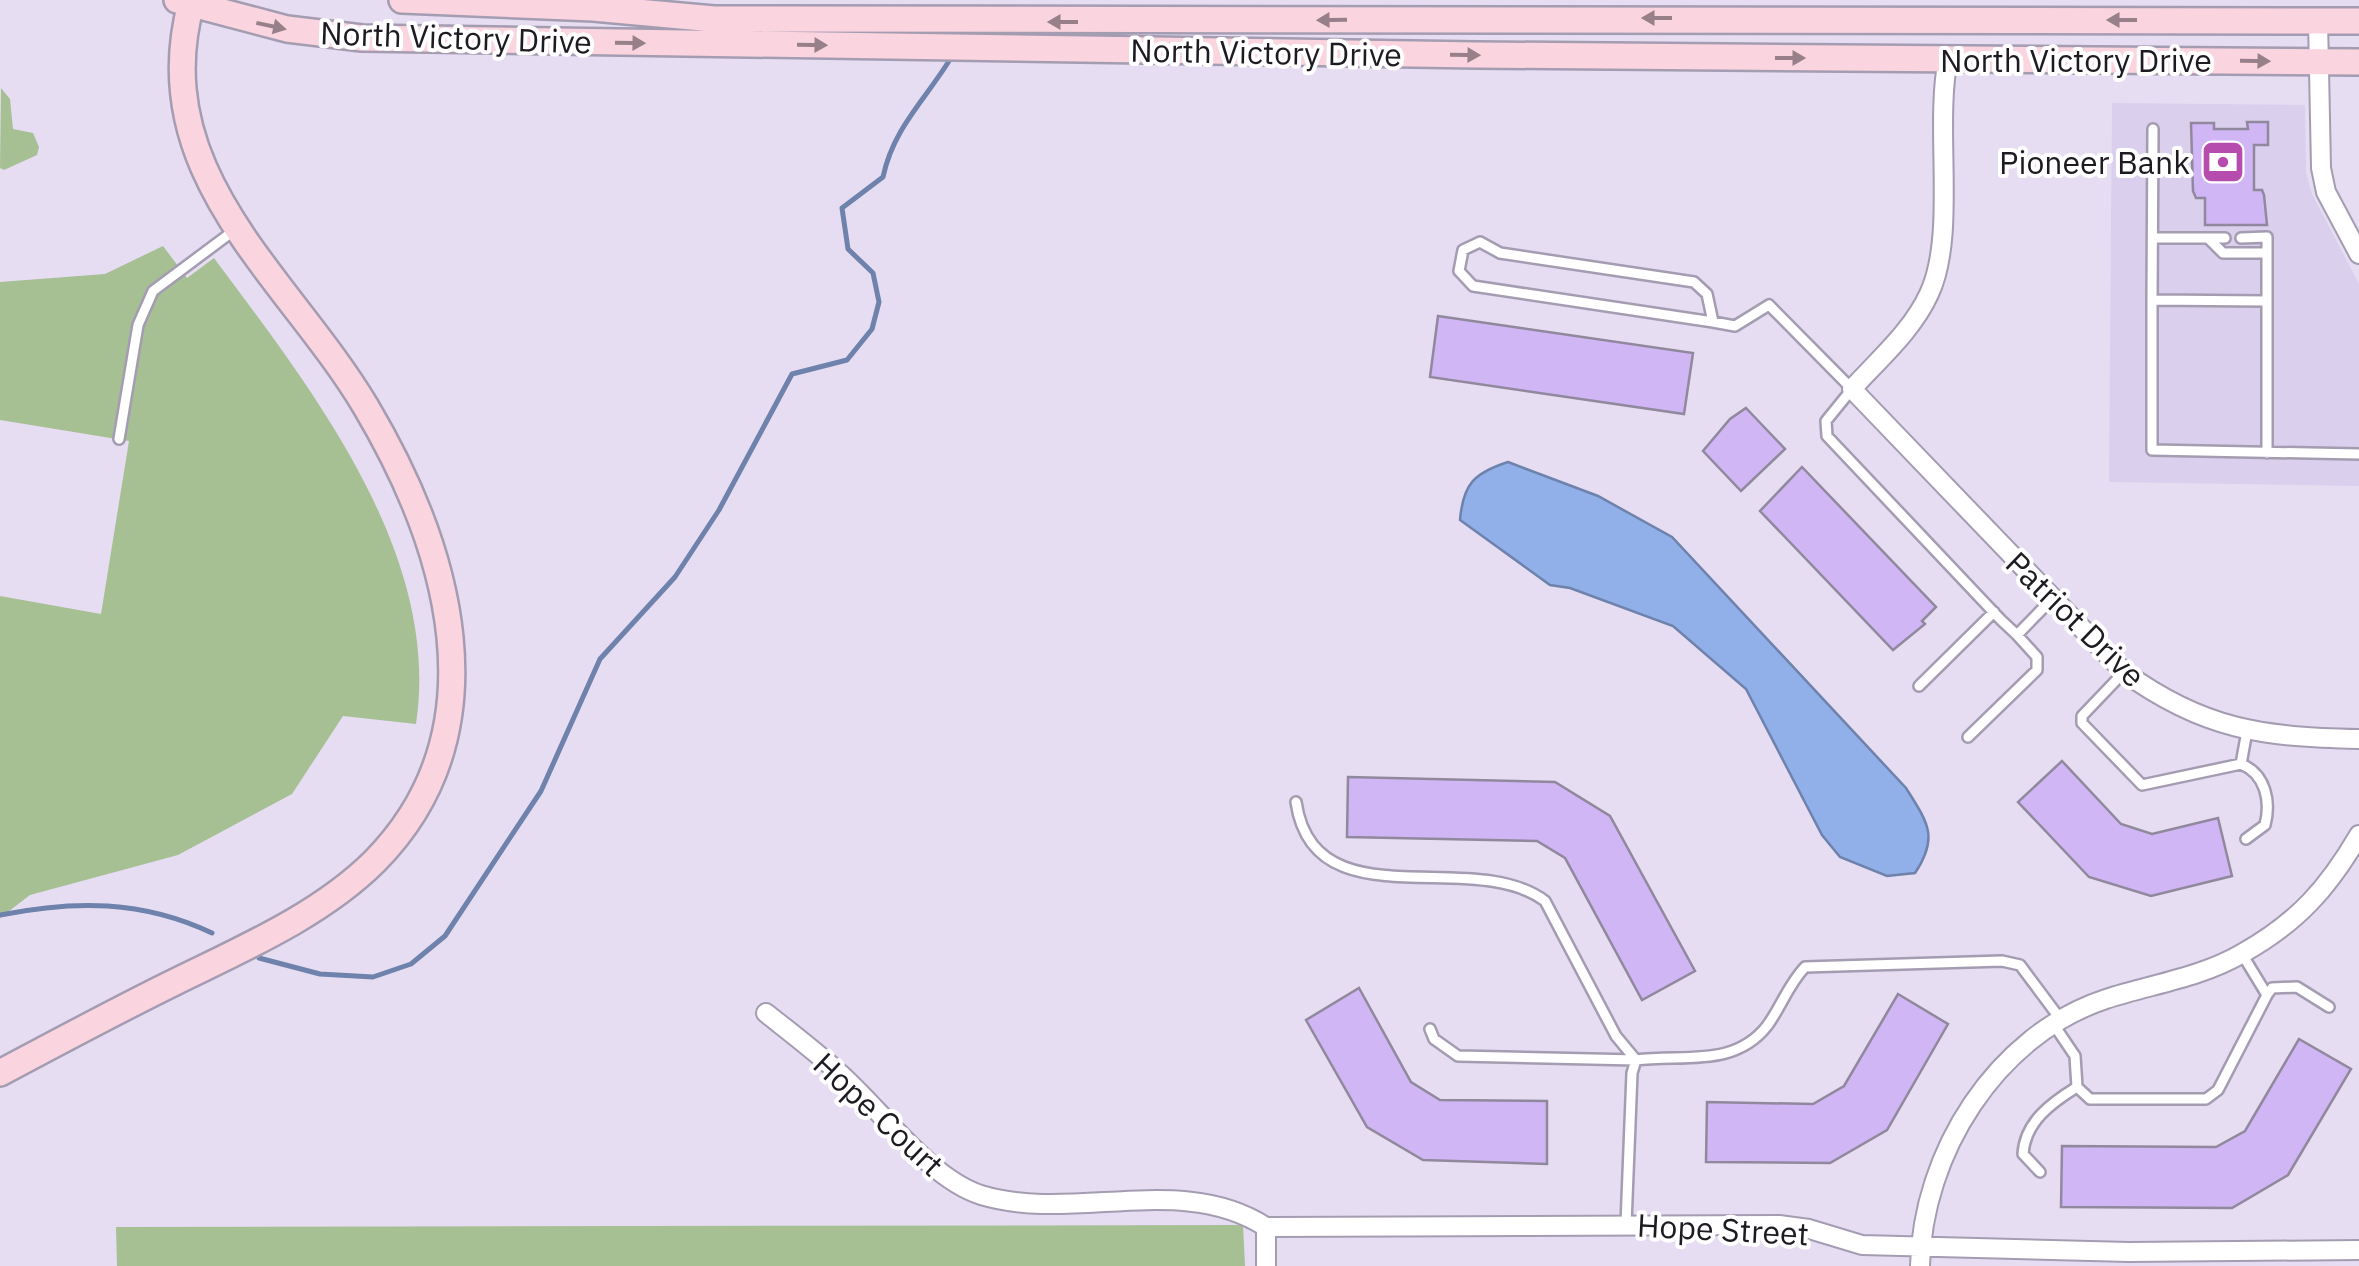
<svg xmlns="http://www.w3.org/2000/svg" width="2359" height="1266" viewBox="0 0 2359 1266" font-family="'IBM Plex Sans',sans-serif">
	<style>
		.built { fill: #dacfec }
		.green { fill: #a6bf93 }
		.water { fill: #91afe8; stroke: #6e82ac; stroke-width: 2.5 }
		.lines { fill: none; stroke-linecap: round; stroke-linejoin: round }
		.stream { stroke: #6e82ac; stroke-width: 5 }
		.building { fill: #d0b6f4; stroke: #90889c; stroke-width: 2.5 }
		.lane-casing { stroke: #a49cb1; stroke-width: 14 }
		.street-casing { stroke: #a49cb1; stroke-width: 22 }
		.secondary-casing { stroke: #a49cb1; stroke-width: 30 }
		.lane { stroke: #fff; stroke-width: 9 }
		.street { stroke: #fff; stroke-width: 18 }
		.secondary { stroke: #fad4df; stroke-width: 25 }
		.oneway { fill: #97808a }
		.labels { text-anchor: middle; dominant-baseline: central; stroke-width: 8; stroke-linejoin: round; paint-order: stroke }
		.street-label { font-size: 32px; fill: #1d1a21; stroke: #fff }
		.poi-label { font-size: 32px; fill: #1d1a21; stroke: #fff; text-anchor: end }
	</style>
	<rect width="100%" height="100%" fill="#e6ddf3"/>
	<path class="built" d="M2112 103 2305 105 2306 173 2312 194 2359 284V486L2109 482Z"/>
	<path class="green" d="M1 88 10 99 13 129 33 133 39 147 37 155 4 170 0 168Z
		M163 246 187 278 214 258C310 387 442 553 416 724L343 716 292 794 178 855 30 895 0 918V596L101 614 129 441 0 420V282L105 274Z
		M1243 1225 1245 1266H117L116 1227Z"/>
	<path class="water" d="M1508 462 1598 496 1672 537 1906 788C1928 823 1939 837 1915 873L1887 876 1840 857 1822 835 1746 689 1673 626 1570 588 1550 585 1460 520C1463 484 1474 473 1508 462Z"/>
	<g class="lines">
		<path class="stream" d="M0 915C75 900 142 900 212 933
			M259 958 320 974 373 977 411 964 445 936 541 791 600 659 675 577 719 510 792 374 847 360 872 329 879 302 873 273 848 249 842 208 883 177C893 129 924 101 949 61"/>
	</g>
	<path class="building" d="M2247 122H2268V145H2254V190H2262L2264 195 2267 225H2205V198H2196L2193 191 2191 123H2214V129H2248Z
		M1438 316 1693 353 1684 414 1430 377Z
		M1746 408 1785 449 1741 491 1703 451 1730 419Z
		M1802 467 1936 607 1922 621 1925 624 1893 650 1760 511Z
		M2062 761 2121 824 2152 834 2218 818 2232 876 2151 896 2089 877 2018 802Z
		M1348 777 1555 782 1610 816 1695 971 1642 1000 1565 858 1537 841 1347 837Z
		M1359 988 1411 1082 1440 1100 1547 1101V1164L1423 1160 1367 1127 1306 1020Z
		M1898 994 1948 1024 1887 1130 1830 1163 1706 1162 1707 1102 1813 1104 1844 1086Z
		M2299 1039 2351 1069 2288 1175 2232 1208 2061 1207 2062 1146 2216 1147 2245 1131Z"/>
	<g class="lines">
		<defs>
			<path id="lane" d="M2153 238H2225
				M2208 238 2223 253H2267
				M2241 238 2267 237V301
				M2152 300 2153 129
				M1713 322 1707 294 1694 282 1500 253 1480 242 1463 250 1459 271 1473 286 1713 322 1735 326 1769 305 1852 389 1826 421 1827 436 2001 620 2017 635 2052 599
				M119 439 138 325 153 291 236 229
				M2267 453V301L2152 300V450L2359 454
				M2124 672 2082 716V723L2142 785 2241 764 2247 731
				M1919 686 1994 612
				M1968 737 2037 670V657L2017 635
				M2241 764C2266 774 2271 802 2265 825L2246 839
				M1296 802C1314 924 1472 846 1545 901L1616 1036 1636 1060
				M2267 995 2272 988 2297 987 2329 1007
				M2054 1025 2075 1056 2077 1087 2090 1099H2206L2218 1090 2267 995 2242 954
				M1430 1029 1434 1039 1458 1056 1636 1060
				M2040 1172 2023 1154C2025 1122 2051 1103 2077 1087
				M1626 1224 1632 1073 1636 1060C1683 1054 1734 1068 1767 1026 1781 1007 1788 985 1805 967L2002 961 2020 965 2061 1020"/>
			<path id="street" d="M2318 20 2321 168 2326 192 2359 254
				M1948 59C1934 128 1957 235 1929 294 1912 331 1879 359 1852 389L2124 672C2204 730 2263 737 2359 739
				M766 1013C790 1032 815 1051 837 1071 880 1108 928 1178 981 1195 1073 1223 1181 1172 1266 1227V1266
				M1266 1227 1779 1225 1809 1229 1862 1245 2129 1252 2359 1250
				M1920 1266C1922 1154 1996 1035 2106 999 2152 984 2200 978 2243 953 2298 922 2328 888 2359 835"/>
			<path id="secondary" d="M177 0 287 29 362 38 1477 55 2359 62
				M402 0 593 8 714 19 2359 21
				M0 1073C58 1042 116 1011 175 982 242 949 321 915 375 861 504 730 449 547 366 407 288 276 143 173 192 0"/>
		</defs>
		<use href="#lane" class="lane-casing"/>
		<use href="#street" class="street-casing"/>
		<use href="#secondary" class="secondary-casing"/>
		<use href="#lane" class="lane"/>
		<use href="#street" class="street"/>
		<use href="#secondary" class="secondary"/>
	</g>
	<defs><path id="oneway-solid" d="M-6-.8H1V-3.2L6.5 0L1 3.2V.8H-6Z" transform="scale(2.5)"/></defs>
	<g class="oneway">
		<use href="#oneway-solid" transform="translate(1657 18) rotate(180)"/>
		<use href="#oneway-solid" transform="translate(1332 20) rotate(179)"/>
		<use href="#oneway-solid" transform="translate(2122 20) rotate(-180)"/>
		<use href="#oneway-solid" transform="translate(1063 22) rotate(-180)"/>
		<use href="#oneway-solid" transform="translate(271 26) rotate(12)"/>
		<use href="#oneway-solid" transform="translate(630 43) rotate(1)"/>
		<use href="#oneway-solid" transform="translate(812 45) rotate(1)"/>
		<use href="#oneway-solid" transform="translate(1465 55) rotate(1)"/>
		<use href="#oneway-solid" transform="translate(1790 58)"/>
		<use href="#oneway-solid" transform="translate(2255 61) rotate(1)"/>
	</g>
	<defs>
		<symbol id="bank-square" viewBox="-11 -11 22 22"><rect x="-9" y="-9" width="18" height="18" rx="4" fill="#b64dae" stroke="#fff"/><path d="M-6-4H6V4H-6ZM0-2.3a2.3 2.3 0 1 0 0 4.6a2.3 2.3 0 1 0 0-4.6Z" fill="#fff"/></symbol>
	</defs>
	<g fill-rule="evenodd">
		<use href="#bank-square" x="2198" y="137" width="50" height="50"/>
	</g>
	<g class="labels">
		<g class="street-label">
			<text transform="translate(456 37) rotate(2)">North Victory Drive</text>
			<text transform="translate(1266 52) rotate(1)">North Victory Drive</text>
			<text x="2076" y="60">North Victory Drive</text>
			<text transform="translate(2076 619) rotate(44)">Patriot Drive</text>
			<text transform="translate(879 1114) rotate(43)">Hope Court</text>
			<text transform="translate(1723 1229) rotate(3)">Hope Street</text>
		</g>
		<g class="poi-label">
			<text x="2190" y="162">Pioneer Bank</text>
		</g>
	</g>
</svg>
